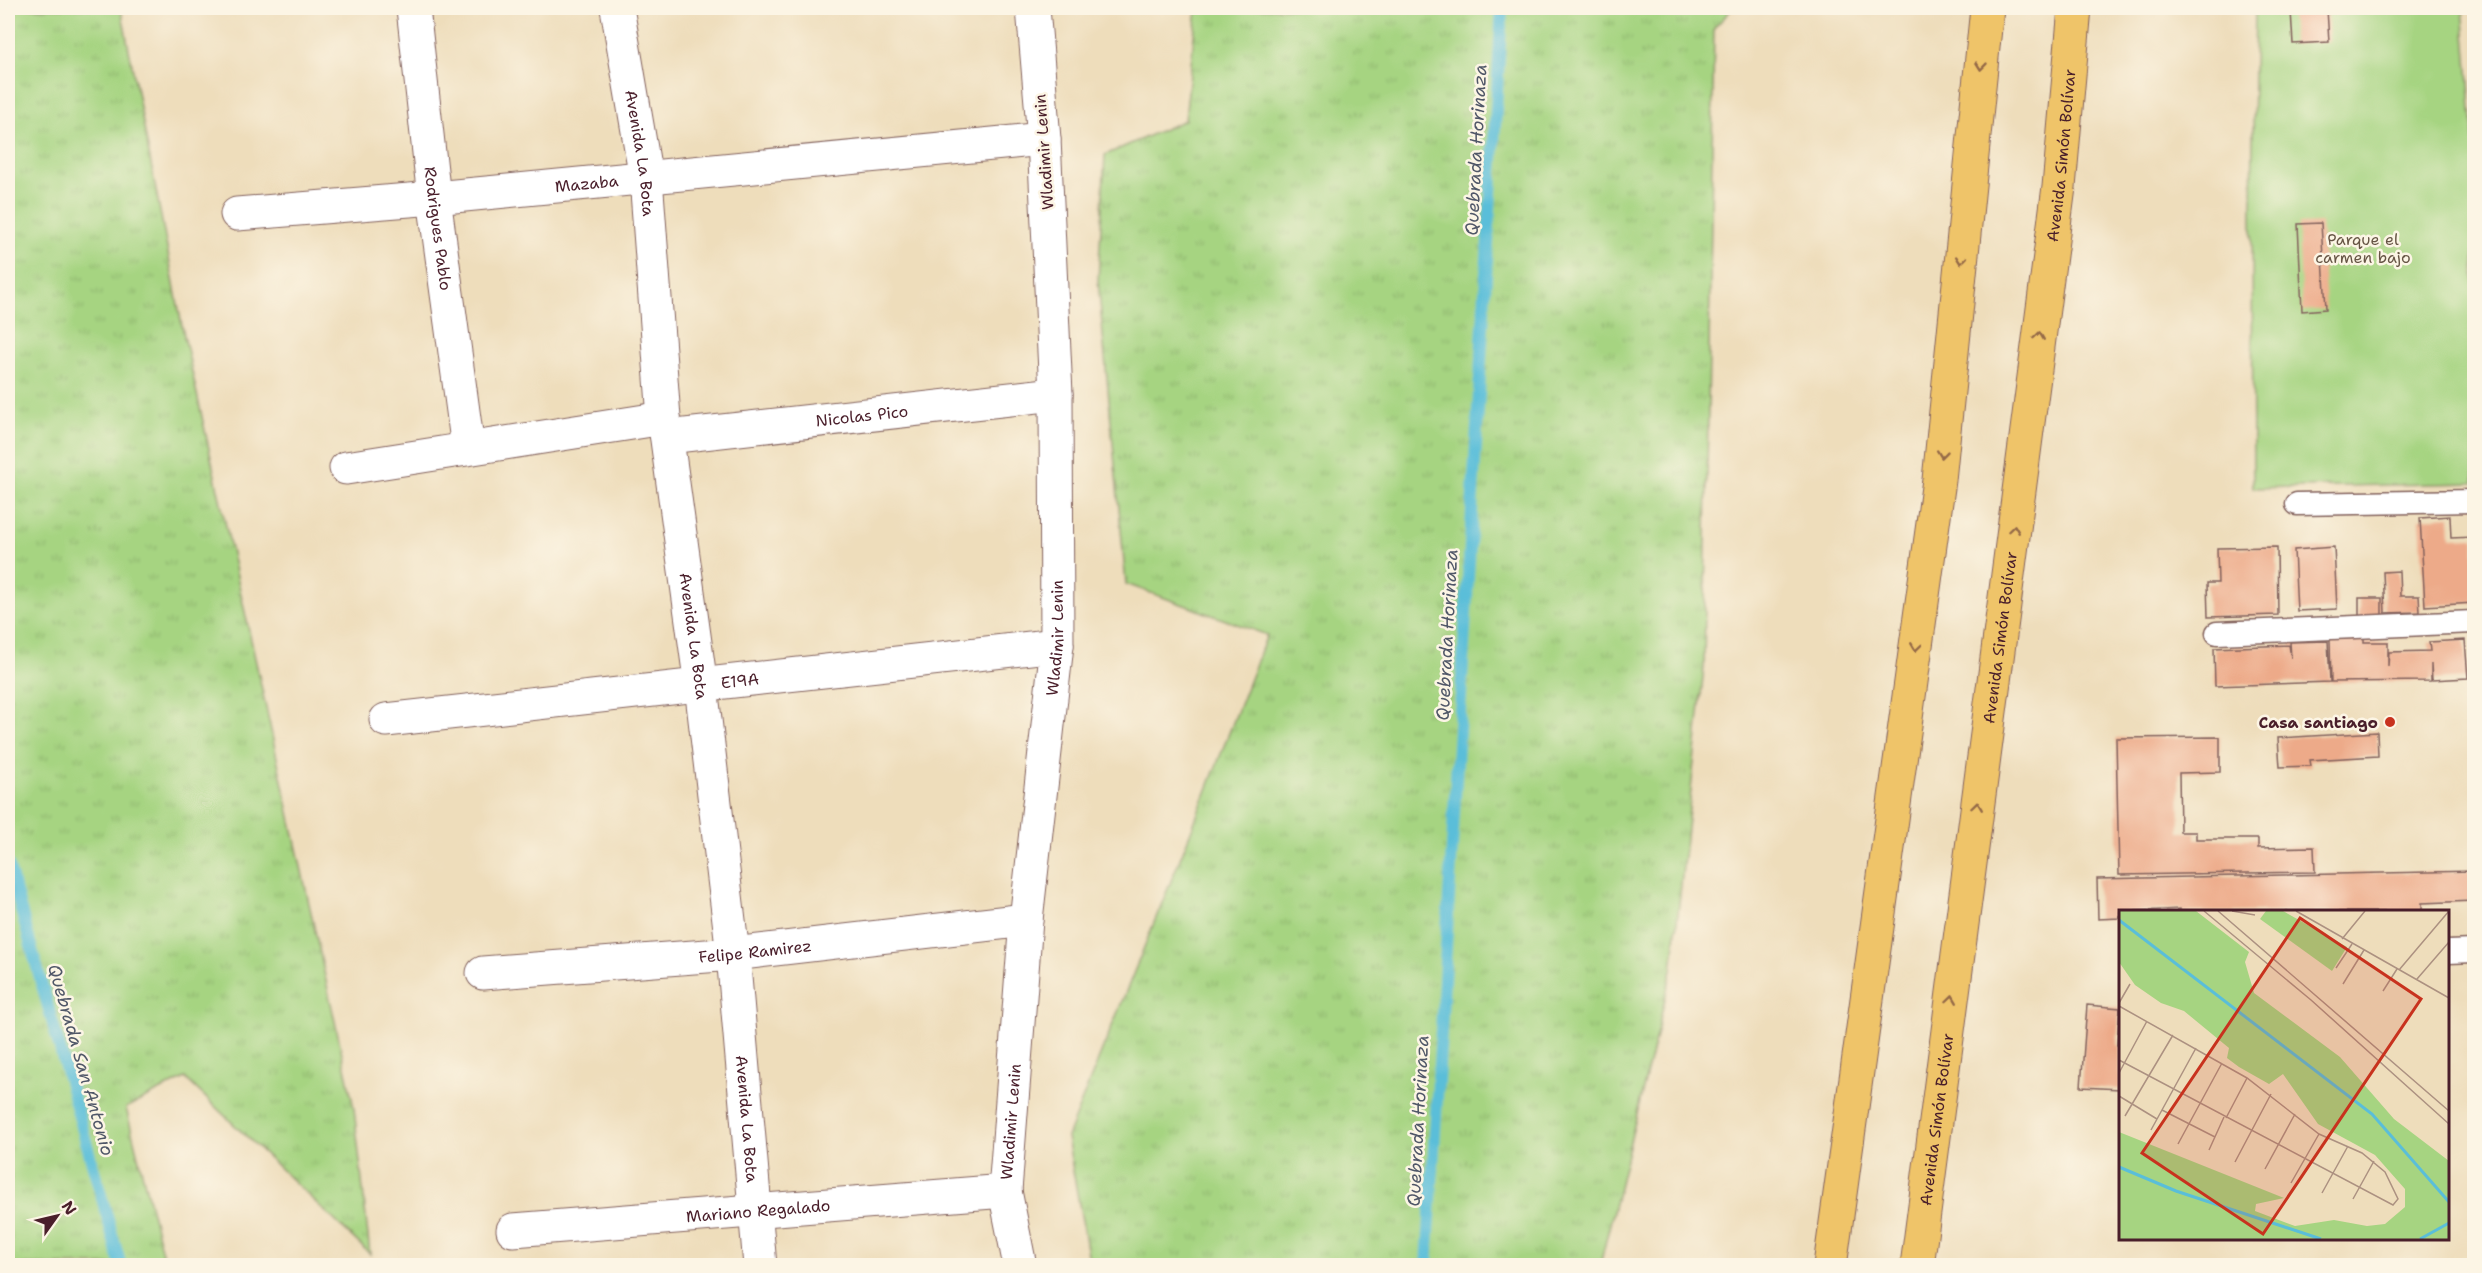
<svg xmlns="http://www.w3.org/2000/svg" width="2482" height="1273" viewBox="0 0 2482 1273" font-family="'Shantell Sans',sans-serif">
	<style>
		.grass { fill: url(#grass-tufts); stroke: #787a56; stroke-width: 1.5 }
		.green { fill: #a6d481; stroke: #787a56; stroke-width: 1.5 }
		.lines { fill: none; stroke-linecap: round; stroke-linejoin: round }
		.stream { stroke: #5abed9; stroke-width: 12 }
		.building { fill: #edaa89 }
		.service-casing { stroke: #83625d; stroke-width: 25 }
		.minor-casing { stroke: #83625d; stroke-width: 35 }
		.trunk-casing { stroke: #83625d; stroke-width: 35 }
		.service { stroke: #fff; stroke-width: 22 }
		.minor { stroke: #fff; stroke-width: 33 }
		.trunk { stroke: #efc469; stroke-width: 33 }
		.oneway { stroke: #946947 }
		.poi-dot { fill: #c8321e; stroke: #fcf5e5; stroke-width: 2 }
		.labels { text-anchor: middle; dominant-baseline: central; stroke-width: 5; stroke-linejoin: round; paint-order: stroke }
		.street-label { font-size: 16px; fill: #4a1f2b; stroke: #fcf5e5 }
		.park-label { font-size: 16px; fill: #665545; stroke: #fcf5e5 }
		.poi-label { font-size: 16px; font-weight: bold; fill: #4a1f2b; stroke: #fcf5e5; text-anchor: end }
		.water-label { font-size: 18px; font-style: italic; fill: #505768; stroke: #fcf5e5 }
		.inset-river { fill: none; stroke: #5abed9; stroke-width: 3 }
		.inset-road { fill: none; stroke: #ac9181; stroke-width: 1.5 }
		.view { fill: #c8321e; fill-opacity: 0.15; stroke: #c8321e; stroke-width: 3 }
		.inset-edge { fill: none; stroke: #4a1f2b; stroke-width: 3 }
	</style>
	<defs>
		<pattern id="grass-tufts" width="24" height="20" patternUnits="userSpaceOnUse" patternTransform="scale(1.5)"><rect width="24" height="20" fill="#a6d481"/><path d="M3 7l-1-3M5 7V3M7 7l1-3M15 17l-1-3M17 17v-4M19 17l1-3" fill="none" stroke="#90b670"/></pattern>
	</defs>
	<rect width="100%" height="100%" fill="#fcf5e5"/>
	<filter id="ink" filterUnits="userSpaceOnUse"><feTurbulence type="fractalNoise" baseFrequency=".0167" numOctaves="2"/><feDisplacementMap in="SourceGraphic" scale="12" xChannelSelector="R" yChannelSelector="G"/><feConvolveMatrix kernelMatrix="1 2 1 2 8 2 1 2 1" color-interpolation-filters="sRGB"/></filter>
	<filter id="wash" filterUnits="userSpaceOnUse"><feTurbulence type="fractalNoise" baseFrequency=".008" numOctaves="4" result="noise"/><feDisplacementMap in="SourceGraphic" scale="24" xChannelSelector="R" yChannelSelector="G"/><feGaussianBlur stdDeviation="1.35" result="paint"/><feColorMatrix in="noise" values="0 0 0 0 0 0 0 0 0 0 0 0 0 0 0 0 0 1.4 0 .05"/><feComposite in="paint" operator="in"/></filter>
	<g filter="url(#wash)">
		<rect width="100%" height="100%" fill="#edb"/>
		<path class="grass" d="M8 8H121L182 326 354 1108 370 1254 185 1078 126 1108 165 1265H8Z
			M1197 8H1733L1714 28 1704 667 1672 970 1600 1265H1090L1067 1137 1186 844 1267 635 1126 584 1098 281 1105 155 1185 120Z"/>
		<path class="green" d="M2255 8H2463L2474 145V483L2253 488 2252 205Z"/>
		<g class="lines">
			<path class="stream" d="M8 864 121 1266
				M1427 1266 1502 8"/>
		</g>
		<g id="blocks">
			<path class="building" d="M2327 9 2329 42 2293 44 2291 11Z
				M2321 223 2326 309 2302 311 2298 224Z
				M2450 516 2451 538 2474 537V603L2425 606 2420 518Z
				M2277 547 2278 615 2208 617 2207 583H2218L2217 548Z
				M2334 547 2337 609 2297 611 2294 550Z
				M2399 571 2400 596H2419L2420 612 2385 613 2383 572Z
				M2359 598H2382V619H2359Z
				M2364 638V642H2388V666L2389 652 2430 651 2429 642 2465 640 2468 678 2432 680 2431 664V681L2331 682 2330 639Z
				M2328 641 2330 682 2215 686 2214 648 2289 645 2291 658 2290 642Z
				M2377 732 2378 756 2310 760 2311 766 2280 767 2278 738Z
				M2220 737V772L2179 773 2180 832H2196V839H2258V848L2314 847 2315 872 2119 875 2116 738Z
				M2474 871V901L2422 903V912H2180V909L2120 912V918L2098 919 2097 879Z
				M2087 1005 2120 1008 2117 1045 2120 1046V1089L2081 1087Z"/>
		</g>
	</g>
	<g filter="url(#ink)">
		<use href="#blocks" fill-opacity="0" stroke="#83625d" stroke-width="1.5"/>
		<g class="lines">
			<defs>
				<path id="service" d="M2297 504 2474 501
					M2217 633 2474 622
					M2448 952 2474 951"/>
				<g id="minor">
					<path id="s1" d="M413 8 434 198 468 448"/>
					<path id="s2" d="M617 8 646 178 664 418 701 686 733 954 760 1266"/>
					<path id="s3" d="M237 214 434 198 1044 139"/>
					<path id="s4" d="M667 437 1056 394"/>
					<path d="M346 468 664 418"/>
					<path id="s5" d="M386 720 1057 645"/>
					<path id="s6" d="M483 973 733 954 1026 920"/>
					<path id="s7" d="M513 1230 1005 1191"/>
					<path id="s8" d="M1020 1266 1005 1191 1026 920 1057 645 1056 394 1044 139 1033 8"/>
				</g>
				<g id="trunk">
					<path d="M1830 1266 1939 480 1987 8"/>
					<path id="s9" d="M1917 1266 2059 187 2075 8"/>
				</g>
			</defs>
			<use href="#service" class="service-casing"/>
			<use href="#minor" class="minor-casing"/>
			<use href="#trunk" class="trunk-casing"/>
			<use href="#service" class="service"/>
			<use href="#minor" class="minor"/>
			<use href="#trunk" class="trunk"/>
		</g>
		<defs><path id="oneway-chevron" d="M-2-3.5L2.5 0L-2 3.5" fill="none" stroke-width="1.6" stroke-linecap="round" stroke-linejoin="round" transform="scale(1.5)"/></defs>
		<g class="oneway">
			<use href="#oneway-chevron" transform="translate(1981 66) rotate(96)"/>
			<use href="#oneway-chevron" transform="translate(1961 260) rotate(96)"/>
			<use href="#oneway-chevron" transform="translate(2039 336) rotate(-82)"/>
			<use href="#oneway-chevron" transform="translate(1942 454) rotate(96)"/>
			<use href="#oneway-chevron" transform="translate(2014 529) rotate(-82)"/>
			<use href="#oneway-chevron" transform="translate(1916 647) rotate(98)"/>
			<use href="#oneway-chevron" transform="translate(1977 806) rotate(-82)"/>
			<use href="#oneway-chevron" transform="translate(1952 999) rotate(-82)"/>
		</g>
	</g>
	<circle class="poi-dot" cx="2390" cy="722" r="6"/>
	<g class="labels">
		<g class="street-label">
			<text transform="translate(1044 152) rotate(-94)">Wladimir Lenin</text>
			<text stroke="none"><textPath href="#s2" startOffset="147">Avenida La Bota</textPath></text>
			<text stroke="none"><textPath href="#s9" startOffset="1120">Avenida Simón Bolívar</textPath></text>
			<text stroke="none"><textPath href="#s3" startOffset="351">Mazaba</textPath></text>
			<text stroke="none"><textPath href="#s1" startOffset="222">Rodrigues Pablo</textPath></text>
			<text stroke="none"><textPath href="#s4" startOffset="196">Nicolas Pico</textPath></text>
			<text stroke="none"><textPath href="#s2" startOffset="633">Avenida La Bota</textPath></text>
			<text stroke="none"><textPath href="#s9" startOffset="634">Avenida Simón Bolívar</textPath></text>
			<text stroke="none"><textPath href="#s8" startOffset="632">Wladimir Lenin</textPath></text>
			<text stroke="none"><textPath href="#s5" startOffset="356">E19A</textPath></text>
			<text stroke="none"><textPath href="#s6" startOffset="273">Felipe Ramirez</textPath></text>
			<text stroke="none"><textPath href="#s2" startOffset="1119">Avenida La Bota</textPath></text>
			<text stroke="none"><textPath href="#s9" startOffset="148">Avenida Simón Bolívar</textPath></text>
			<text stroke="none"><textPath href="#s8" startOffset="146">Wladimir Lenin</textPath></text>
			<text stroke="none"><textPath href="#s7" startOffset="246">Mariano Regalado</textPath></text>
		</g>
		<g class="park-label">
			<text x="2363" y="239">Parque el<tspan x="2363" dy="18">carmen bajo</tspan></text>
		</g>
		<g class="poi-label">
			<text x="2378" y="722">Casa santiago</text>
		</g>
		<g class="water-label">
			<text transform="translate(1476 150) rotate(-87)">Quebrada Horinaza</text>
			<text transform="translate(1447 635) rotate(-87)">Quebrada Horinaza</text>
			<text transform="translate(81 1060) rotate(74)">Quebrada San Antonio</text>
			<text transform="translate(1418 1121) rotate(-87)">Quebrada Horinaza</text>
		</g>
	</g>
	<g transform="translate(2119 910)">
		<rect width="330" height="330" fill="#edb"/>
		<path d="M0 1H77L130 42 126 52 135 83 221 147 275 209 330 251V329H0V222L165 288 137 294 136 301 176 316 215 310 248 316 266 314 286 297V279L256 245 199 214 164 164 150 174 120 157 108 148 110 138 65 101 42 93 16 75 0 52Z" fill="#a6d481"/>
		<path d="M147 1H164L228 37 213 61 141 9Z" fill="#a6d481"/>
		<path class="inset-river" d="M0 10 253 204 330 292M0 257 57 281 202 329M301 329 330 313"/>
		<path class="inset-road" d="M85 1 192 90 330 214M99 1 330 201M113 1 136 5M177 1 330 88M223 29 246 1M217 58 233 34M280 60 330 1M298 69 330 32M224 74 245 40M264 81 278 59M0 93 11 74M0 96 128 168 200 224 243 243 266 262 279 289 274 295 0 150M0 163 28 111M0 186 38 209M43 200 96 227M6 206 54 125M107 208 128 168M32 220 77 138M59 234 103 153M90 240 105 207M116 252 152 184M146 259 176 204M172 273 200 224M203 283 229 236M234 289 255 251"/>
		<path class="view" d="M181 8 302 89 144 324 23 243Z"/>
		<rect width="330" height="330" class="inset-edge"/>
	</g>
	<rect width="2482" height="1273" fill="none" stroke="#fcf5e5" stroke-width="30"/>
	<g transform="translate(57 1216) rotate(56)" stroke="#fcf5e5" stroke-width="4.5" paint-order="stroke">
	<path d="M0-4.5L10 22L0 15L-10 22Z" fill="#4a1f2b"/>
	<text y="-9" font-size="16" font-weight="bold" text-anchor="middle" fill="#4a1f2b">N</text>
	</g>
</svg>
